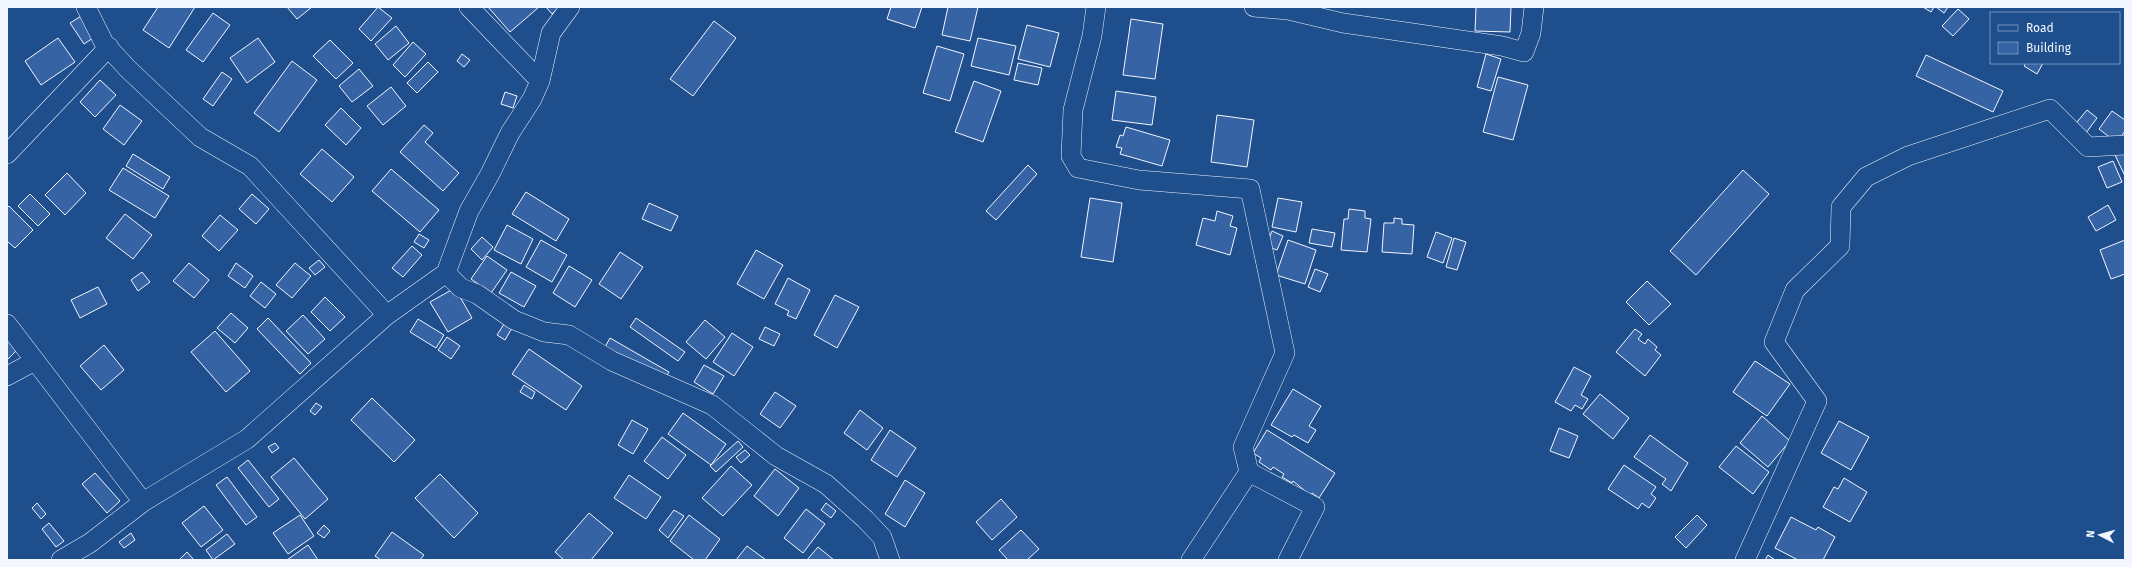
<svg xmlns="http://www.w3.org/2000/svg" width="2132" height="567" viewBox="0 0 2132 567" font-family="'Fira Sans',sans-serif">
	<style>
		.building { fill: #3563a3; stroke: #f2f6ff }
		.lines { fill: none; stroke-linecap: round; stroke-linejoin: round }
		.minor-casing { stroke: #f2f6ff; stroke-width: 20 }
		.minor { stroke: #1f4e8c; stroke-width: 19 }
	</style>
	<rect width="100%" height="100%" fill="#1f4e8c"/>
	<path class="building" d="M158 7H195L169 48 143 30Z
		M287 7H312L297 19Z
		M378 7 392 18 371 41 359 29Z
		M488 7H539L510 32Z
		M546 7H559L552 14Z
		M891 7H922L915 28 887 19Z
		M948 7H978L970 41 942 35Z
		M1476 7H1511L1510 32 1475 31Z
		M1923 7H1934L1931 12Z
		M1936 7H1948L1944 13Z
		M1958 9 1969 19 1953 36 1942 26Z
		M213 13 230 25 203 62 186 50Z
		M83 15 96 36 84 44 70 23Z
		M1131 19 1163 24 1155 79 1123 75Z
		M714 21 736 38 693 96 670 79Z
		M1027 25 1059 33 1050 67 1018 59Z
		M396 26 409 43 388 60 375 44Z
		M58 38 75 62 41 85 25 61Z
		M258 38 275 62 247 83 230 58Z
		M978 38 1016 46 1009 75 971 66Z
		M330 40 353 63 336 79 313 56Z
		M413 42 426 54 405 77 393 65Z
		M937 46 964 54 950 101 923 93Z
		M462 54 470 60 464 67 457 61Z
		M1486 54 1501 59 1491 91 1477 87Z
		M1926 55 2003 91 1993 112 1916 76Z
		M292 61 317 80 279 132 254 113Z
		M428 62 438 72 417 93 407 83Z
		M1018 63 1042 68 1038 85 1014 80Z
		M2026 63H2043L2037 74 2024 66Z
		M359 69 373 86 352 102 339 86Z
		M222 72 232 79 213 106 203 99Z
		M1498 77 1528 85 1513 140 1483 132Z
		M100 80 116 95 95 117 80 102Z
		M974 81 1001 91 983 142 955 132Z
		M391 87 406 106 383 125 367 106Z
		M1116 91 1156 97 1152 125 1112 120Z
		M505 92 517 96 513 108 501 104Z
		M120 105 142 121 124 145 103 129Z
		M341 108 361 128 346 145 325 125Z
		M2087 110 2097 118 2083 137 2072 128Z
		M2112 111 2125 120V131L2117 143 2099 129Z
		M1217 115 1254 120 1247 167 1211 162Z
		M424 125 433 133 425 142 459 173 443 191 400 152Z
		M1126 127 1170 140 1162 166 1120 154 1122 148 1116 147 1120 135 1123 136Z
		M322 149 354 177 332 202 300 174Z
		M2125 150V176L2115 155Z
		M133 154 170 177 163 189 126 166Z
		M2113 161 2122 182 2107 188 2098 167Z
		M1028 165 1037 174 996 220 986 211Z
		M123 168 169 196 155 218 109 190Z
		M391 169 439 210 420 232 372 191Z
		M1743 170 1769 194 1696 275 1670 251Z
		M67 173 86 193 65 215 45 195Z
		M526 192 569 219 556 241 512 214Z
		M30 194 50 214 38 226 18 206Z
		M252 194 269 209 256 224 239 209Z
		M1090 198 1122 203 1113 262 1081 257Z
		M1278 198 1302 202 1296 232 1272 227Z
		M649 203 678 216 671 231 642 219Z
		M2108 205 2116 220 2096 231 2088 217Z
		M9 206 33 230 15 248 7 241V208Z
		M1349 209 1365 211V218L1371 219 1367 252 1341 250 1344 219H1348Z
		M1217 211 1233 216 1230 226 1237 228 1230 255 1196 245 1203 218 1215 221Z
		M125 214 152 235 133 259 106 238Z
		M220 215 238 230 219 251 202 236Z
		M1394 218 1402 219V224L1414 225 1412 254 1382 252 1384 223H1394Z
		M507 225 533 239 521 264 494 250Z
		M1312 229 1335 233 1332 247 1309 243Z
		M1272 231 1283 236 1277 250 1266 246Z
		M1436 232 1452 238 1443 263 1427 257Z
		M419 234 429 240 424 248 414 242Z
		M482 237 493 247 482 260 471 249Z
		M1454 238 1466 242 1457 270 1446 267Z
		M541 240 567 255 552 282 526 267Z
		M1288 240 1316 250 1305 284 1276 275Z
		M2125 240V274L2111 279 2100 250Z
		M412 246 422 255 403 277 392 268Z
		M756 250 783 265 764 299 737 284Z
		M620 252 643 267 621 299 599 284Z
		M487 256 507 270 491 293 471 279Z
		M319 260 325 267 315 275 309 268Z
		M189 263 209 280 194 298 173 281Z
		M236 263 253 276 245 288 228 276Z
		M295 263 311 276 292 298 276 285Z
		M569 266 592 280 575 307 553 293Z
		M1315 269 1328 274 1320 292 1308 287Z
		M142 272 150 282 138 291 131 280Z
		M511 272 536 286 524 307 499 293Z
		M788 278 810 290 796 319 787 315 789 311 775 304Z
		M1647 281 1671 304 1649 325 1626 302Z
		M261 282 276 294 265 308 250 296Z
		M98 287 107 304 80 318 71 300Z
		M455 288 472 318 448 332 430 302Z
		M835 295 859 307 837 348 814 335Z
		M325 297 345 317 330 331 311 312Z
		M231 313 248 328 235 343 217 328Z
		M303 315 325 339 308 354 286 331Z
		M268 318 311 363 300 374 257 329Z
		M636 318 685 352 678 361 630 327Z
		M418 319 444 335 436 348 410 332Z
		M705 320 725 337 706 359 686 342Z
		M504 324 512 328 505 340 497 335Z
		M765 327 780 334 774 346 759 339Z
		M1635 329 1642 334 1638 339 1645 344 1648 339 1657 347 1655 350 1661 355 1645 376 1616 352Z
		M215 331 250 371 226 392 191 352Z
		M732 333 753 347 734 376 713 362Z
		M447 337 460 346 451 359 438 350Z
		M610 338 669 372 664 380 605 347Z
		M7 340 17 350 7 360Z
		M104 345 124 370 101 390 80 366Z
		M529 349 582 386 566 410 512 374Z
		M1755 361 1790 384 1767 416 1733 392Z
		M704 365 724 376 713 394 694 382Z
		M1574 367 1591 376 1581 395 1588 399 1582 409 1575 405 1571 411 1555 402Z
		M524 385 535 392 532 399 520 392Z
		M1293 389 1321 406 1309 426 1316 430 1308 443 1294 435 1292 437 1271 425Z
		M775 392 796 406 780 428 760 414Z
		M1600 394 1629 418 1613 439 1583 414Z
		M372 398 415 440 394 462 351 420Z
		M316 403 322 407 315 415 310 411Z
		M860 410 883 428 867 450 844 433Z
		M683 413 726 444 711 465 668 434Z
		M1762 416 1790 441 1768 467 1740 443Z
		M632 420 648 429 633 454 618 445Z
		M1839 421 1869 437 1851 470 1821 453Z
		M1559 428 1578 436 1569 458 1550 451Z
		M890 430 916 448 897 477 871 460Z
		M1267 430 1335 473 1319 498 1312 493 1311 496 1293 481 1292 483 1282 477 1284 474 1273 467 1271 470 1259 462 1261 458 1253 453Z
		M1650 435 1688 463 1671 491 1662 484 1666 479 1634 457Z
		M662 437 686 455 668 479 644 461Z
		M738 441 743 447 716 472 710 466Z
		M275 443 279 448 272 453 268 447Z
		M1736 446 1769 472 1753 494 1719 467Z
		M745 450 750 455 741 463 736 457Z
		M294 458 328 499 305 519 271 477Z
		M248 460 279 499 269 507 238 468Z
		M1624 465 1656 487 1651 494 1656 498 1649 508 1642 503 1638 509 1608 489Z
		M731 466 752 485 723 516 702 498Z
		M775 469 799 488 778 516 754 496Z
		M95 473 120 501 107 513 82 484Z
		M440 474 478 513 454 538 415 498Z
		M629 475 661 497 646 519 614 498Z
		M227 477 257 517 246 525 216 485Z
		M1844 478 1867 492 1850 522 1823 507 1834 487 1838 489Z
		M905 480 925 493 905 527 885 514Z
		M1001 499 1017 517 992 540 976 522Z
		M37 503 46 514 41 519 32 508Z
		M826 503 836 511 831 518 821 510Z
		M204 506 223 530 201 547 182 523Z
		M806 509 825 524 803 553 784 538Z
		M674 510 684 516 668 538 659 530Z
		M589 513 613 533 591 560H564L555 552Z
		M300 515 314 536 288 554 273 533Z
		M689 515 720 539 705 560H694L670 541Z
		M1697 515 1707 525 1686 548 1675 537Z
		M1791 517 1816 530 1818 527 1835 537 1823 560H1798L1775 548Z
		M49 523 64 541 56 547 42 529Z
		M324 525 330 531 324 538 317 533Z
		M1021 530 1039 549 1027 560H1008L999 550Z
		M392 532 424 555 420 560H381L375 556Z
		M131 533 135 540 124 548 119 542Z
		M227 534 235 544 213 560 206 550Z
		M308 545 318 560H287Z
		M747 546 766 560H736Z
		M818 547 834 560H807Z
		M187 552 194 560H179Z
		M1768 555 1775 560H1765Z"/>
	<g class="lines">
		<defs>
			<path id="minor" d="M86 7 104 43 128 69 200 137 250 166 387 315
				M469 7 540 81
				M1096 7 1092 36 1073 110 1071 156 1078 168 1139 180 1250 189 1285 353 1243 447 1249 472 1191 560
				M1254 7 1288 10 1343 23 1502 46 1524 52 1531 33 1534 7
				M7 154 109 47
				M446 273 461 288 477 294 514 320 544 332 569 335 612 361 712 405 776 456 826 484 865 519 882 537 890 560
				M7 324 143 502
				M7 376 35 361
				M1249 472 1315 507 1288 560
				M61 560 90 543 143 502 247 439 387 315 446 273 469 211 490 174 510 133 532 99 540 81 551 33 570 7
				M1745 560 1817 401 1774 342 1795 290 1840 246 1841 207 1866 177 1908 156 2050 109 2088 147 2125 145"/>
		</defs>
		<use href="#minor" class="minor-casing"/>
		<use href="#minor" class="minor"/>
	</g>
	<rect width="2132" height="567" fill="none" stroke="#f2f6ff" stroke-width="16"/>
	<rect x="1990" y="12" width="130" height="52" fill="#1f4e8c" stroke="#7391ba"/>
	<rect x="1998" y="25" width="20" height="6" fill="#1f4e8c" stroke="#7391ba"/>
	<text x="2026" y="32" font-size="12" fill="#f2f6ff">Road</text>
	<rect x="1998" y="42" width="20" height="12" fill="#3563a3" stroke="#7391ba"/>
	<text x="2026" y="52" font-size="12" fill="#f2f6ff">Building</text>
	<g transform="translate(2100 535) rotate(276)" stroke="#1f4e8c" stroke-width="3" paint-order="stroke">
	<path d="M0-3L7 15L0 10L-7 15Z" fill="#f2f6ff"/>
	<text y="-6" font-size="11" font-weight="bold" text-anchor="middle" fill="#f2f6ff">N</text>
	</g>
</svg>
